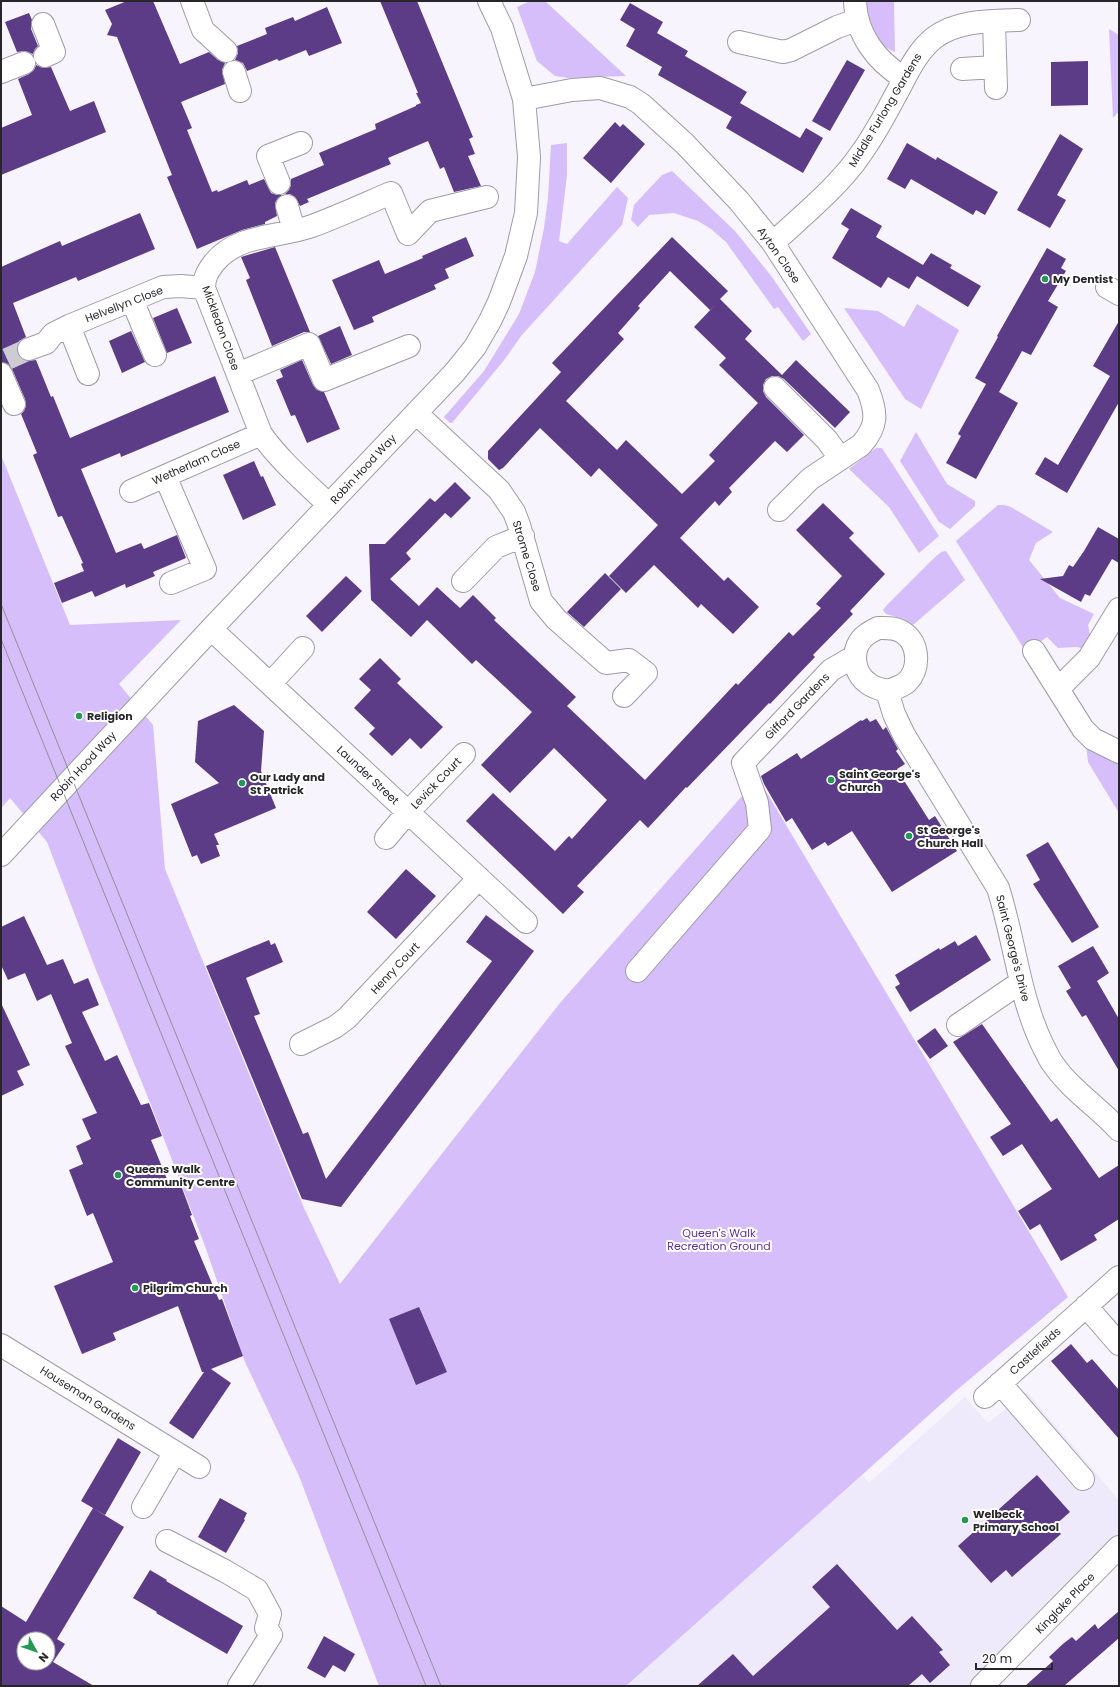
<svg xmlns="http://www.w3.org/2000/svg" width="1120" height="1687" viewBox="0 0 1120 1687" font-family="Poppins,sans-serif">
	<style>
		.built { fill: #efe9fc }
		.green { fill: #d5befa }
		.building { fill: #5c3c86; fill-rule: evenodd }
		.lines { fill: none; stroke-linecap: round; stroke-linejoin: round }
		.minor-tunnel { stroke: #cdcbd4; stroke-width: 22; stroke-dasharray: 22 11; stroke-linecap: butt }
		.minor-casing { stroke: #9f9ba7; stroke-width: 24 }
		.minor { stroke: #fff; stroke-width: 22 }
		.tram { stroke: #918f96; stroke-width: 1 }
		.poi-dot { fill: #249752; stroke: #fff; stroke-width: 1.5 }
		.labels { text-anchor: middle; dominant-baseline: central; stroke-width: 4; stroke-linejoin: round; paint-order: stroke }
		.street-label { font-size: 11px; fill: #27262a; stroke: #fff }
		.poi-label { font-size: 11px; font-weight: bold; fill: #27262a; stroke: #fff; text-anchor: start }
		.park-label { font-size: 11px; fill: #5e3290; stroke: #fff }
	</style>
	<rect width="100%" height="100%" fill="#f7f4fe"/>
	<path class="built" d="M1027 1392 1119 1500V1541L974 1686H626L862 1475 869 1483 965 1397 988 1423Z"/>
	<path class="green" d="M530 1H545L626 76 568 78 555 76 537 61 517 7Z
		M865 1H894L895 52C870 41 870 25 865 1Z
		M1109 29 1119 35V111L1113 118Z
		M567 143V175L559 241 567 244 617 187 628 198 622 225 521 336 505 359 452 423H450L444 417 484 371 519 314 535 272 544 228 548 198 551 145Z
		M672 171 735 231 772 277 811 334 803 341 778 307 774 309 726 242 711 229 698 221 674 213 649 215 638 227 631 220 634 205 662 175Z
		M917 304 959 330 921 409 905 399 844 308 878 311 904 327Z
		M916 432 947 484 975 501V506L950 529 939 522 900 461Z
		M876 448H882L939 536 919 553 889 507 849 469Z
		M1 455 70 625 181 620 119 684 153 725 165 869 304 1208 340 1284 560 1003 758 778 1068 1297 958 1389 626 1686H379L299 1476 245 1362 205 1246 149 1100 96 970 47 842 10 798 1 808Z
		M998 505H1004L1011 507 1053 532 1036 543 1029 560 1060 598 1094 614 1088 625 1092 644 1088 650 1077 647 1058 648 1047 637 1026 652 956 541Z
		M946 551 965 580 913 625 904 619 886 614 883 610 887 605 933 559 941 552Z
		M1086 745 1101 755 1119 762V813L1088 762Z"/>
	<path class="building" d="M127 1H153L180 64 209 52 218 60 225 63 222 70 225 84 181 102 192 128 187 130 212 192 217 190 218 192 247 180 249 185 264 179 271 193 277 195H282L278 198 275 203 277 216 265 222V224L242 230 197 249 167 177 172 175 117 37 107 35 112 24 105 10Z
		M380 1H417L473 137 469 139 475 154 468 156 481 186 454 192 444 167 440 169 428 141 388 158 391 164 307 199 309 202 300 206 295 197 290 194H285L289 190 291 185V179L324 165 319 153 376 129 375 124 416 106V105L421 103 416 93H418Z
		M630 3 663 22 657 33 688 51 685 56 747 92 740 103 800 138 806 128 823 138 803 173 726 128 733 115 732 117 658 75 662 67 626 46 635 29 620 20Z
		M327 7 342 43 309 56 306 50 279 61 277 59 247 71 243 63 235 60 238 53 237 46 267 34 265 28 293 17 295 21Z
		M29 13 32 20 31 29 38 46 35 49 33 54 25 51 17 52 5 22Z
		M847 60 865 70 830 131 812 121Z
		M1088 61V105L1051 106V62Z
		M36 65 43 68 51 67 70 111 94 101 106 132 1 175V128L32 115 18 79 29 74 34 70Z
		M615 122 620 127 623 124 645 144 611 183 583 158Z
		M1060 134 1083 149 1057 195 1066 200 1050 228 1017 210Z
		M907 143 936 160 937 157 998 192 985 215 976 210 973 215 911 179 905 189 887 179Z
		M851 208 882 226 876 237 923 265 931 253 952 265 950 268 981 286 968 307 917 276 909 289 888 277 881 288 832 258 849 229 841 224Z
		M140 213 155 249 78 281 76 277 13 303 26 337 19 341 17 347V354L21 358 26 361 36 360 51 397 53 396 70 438 215 376 229 412 121 457 120 453 81 469 116 553 141 543 144 549 177 535 186 558 153 572 155 576 126 588 125 584 95 597 92 591 62 603 54 583 84 571 81 564 83 563 62 516 58 517 33 455 37 453 21 414 24 411 26 406 25 399 12 369 8 364 1 362V267L60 241 62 246Z
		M466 237 474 256 445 269 449 278 434 285 436 289 372 317 374 322 354 330 332 280 379 260 385 274 423 258 422 256Z
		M672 237 728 291 720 299 752 331 745 339 782 375 796 360 850 412 835 428 784 379 778 376H772L766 379 763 385V391L766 397 804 435 787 452 775 441 729 488 732 492 719 506 715 501 680 538 724 581 728 577 759 607 733 634 701 604 698 608 654 565 626 593 609 576 658 525 599 468 591 477 540 428 503 468 499 470 488 459V451L561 372 552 363ZM670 271 710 310 716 304 694 327 726 358 719 365 758 403 709 455 715 461 682 494 626 440 617 450 566 401 624 339 618 333 640 308 638 306Z
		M275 247 310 332H304L272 346 246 280 250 278 241 257Z
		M1047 248 1066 259 1061 268 1066 271 1048 301 1058 307 1031 355 1022 351 999 392 1018 403 976 479 946 463 961 436 958 434 986 384 975 378 998 337 997 336Z
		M177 308 192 343 167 353 153 318Z
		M1119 321V402L1067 493 1035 474 1045 457 1058 465 1110 376 1093 366Z
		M340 326 352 355 331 364 318 336Z
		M131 331 145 362 122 373 109 341Z
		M302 360 313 385 317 390 324 392 340 429 307 443 295 415 291 416 276 380 283 377 280 370Z
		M254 461 261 477 263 476 276 505 243 520 223 475Z
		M455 482 471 498 451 518 445 513 406 553 411 559 390 579 419 606 437 587 460 608 473 595 496 618 494 620 576 697 567 706 645 780 736 683 738 685 789 632 793 636 821 608 816 604 842 576 796 530 823 503 854 533 849 538 885 574 850 611 853 614 813 655 815 657 770 704 769 703 687 788 686 787 648 828 640 820 577 886 584 892 563 914 466 821 493 793 555 851 569 836 572 839 607 800 554 748 510 793 481 765 532 712 476 660 472 664 427 620 411 637 371 600 369 544H385L430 498 435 502Z
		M1098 527 1119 539V563L1112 559 1090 596 1085 594 1081 602 1040 579 1063 576 1069 565 1073 567 1084 551Z
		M605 573 621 589 584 627 567 612Z
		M346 576 362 591 322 632 306 616Z
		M380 658 401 679 397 683 443 727 421 749 410 738 392 756 369 734 375 728 354 708 371 690 359 679Z
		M234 705 264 731 261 771 276 808 214 834 219 845H216L220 856 201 864 197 855 192 857 171 804 219 783 195 762 198 721Z
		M867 718 870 722 876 719 883 730 886 727 898 749 896 751 905 764 897 769 903 779 929 820 935 816 957 851 892 892 852 831 828 846 825 842 812 850 792 818 786 822 764 784 761 776 797 753 801 759 861 720 862 721Z
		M1048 842 1099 927 1072 943 1033 884 1040 880 1026 855Z
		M406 869 436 896 396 939 367 912Z
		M486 915 534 951 341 1207 302 1199 206 966 269 940 271 945 275 943 283 962 246 978 260 1014 254 1016 303 1134 308 1132 326 1179 492 961 466 942Z
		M24 916 47 965 63 959 74 984 88 978 99 1005 82 1012 105 1061 117 1055 141 1105 149 1103 162 1136 151 1140 169 1184 179 1180 192 1215 190 1216 199 1239 194 1241 219 1300 222 1299 243 1356 211 1369 231 1383 193 1439 169 1423 204 1372H202L178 1306 113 1333 116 1340 82 1354 54 1286 113 1262 93 1213 87 1216 69 1170 83 1164 76 1146 91 1139 82 1119 97 1113 65 1046 72 1043 51 994 37 1001 25 973 8 980 1 965V927Z
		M976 935 991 960 910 1012 895 987 900 984 895 975 939 948 940 950 955 941 958 946Z
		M1093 946 1109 973 1097 981 1119 1019V1071L1086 1015 1082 1017 1066 991 1071 988 1058 966Z
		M1 1003 30 1065 17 1071 24 1085 1 1096Z
		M982 1024 1051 1122 1057 1118 1099 1178 1119 1165V1219L1094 1235 1097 1240 1061 1261 1040 1224 1030 1230 1018 1211 1052 1189 1022 1144 1003 1156 990 1137 1011 1124 953 1042Z
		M935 1028 948 1046 930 1059 917 1041Z
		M419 1307 447 1372 416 1385 389 1319Z
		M1071 1344 1087 1363 1092 1359 1119 1390V1439L1051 1361Z
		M118 1438 141 1452 105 1515 81 1501Z
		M1037 1475 1070 1512 1054 1526 1061 1534 1012 1577 1006 1570 991 1583 958 1546Z
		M220 1498 247 1513 244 1519 245 1520 226 1553 198 1537Z
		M93 1508 124 1527 57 1639 65 1644 53 1662 94 1686H1V1606L26 1622ZM24 1639H48V1663H24Z
		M837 1564 897 1630 912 1616 943 1650 939 1652 950 1665 930 1683 922 1674 908 1686H697L733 1654 753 1676 830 1607 812 1587Z
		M150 1570 167 1580 166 1581 243 1626 227 1654 156 1613 157 1612 133 1598Z
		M1119 1611V1638L1064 1686H1025L1053 1661 1049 1657 1064 1643 1072 1637 1076 1641 1095 1624 1098 1629Z
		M324 1636 355 1654 345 1672 333 1665 325 1678 307 1668Z"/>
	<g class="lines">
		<path class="minor-tunnel" d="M7 359 29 349"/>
		<defs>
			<path id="minor" d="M192 1 203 30 226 51
				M855 1C856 34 876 61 904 78
				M994 21 996 88
				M43 24 54 52 45 56
				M739 42 783 52 791 50 837 27 857 20
				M962 69 995 67
				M1 72 24 63
				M234 72 240 91
				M524 99 572 90 600 88 630 97 641 104 685 144 739 201 773 243 868 390C877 413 878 426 861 445L810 479 779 510
				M279 183 268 156 301 143
				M287 206 294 230
				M773 243C801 217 839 186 860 155 873 137 884 117 894 98 906 77 915 53 934 38 957 20 991 21 1019 20
				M1107 287 1119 294
				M132 300 155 355
				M69 326 88 374
				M29 349 46 343 53 334 69 326 163 287 181 286 204 288
				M1 374 14 404
				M238 374 309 344 324 380 409 346
				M775 388 827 440 840 458
				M416 413 499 490 514 512 519 525 541 601 556 619 606 663 629 660 646 673 624 696
				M165 476 205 569 171 583
				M131 491 261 434
				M329 505C305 482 280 461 261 434L204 288C204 277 208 271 214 263 238 233 279 238 312 226 339 216 365 204 391 193L408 234 430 211 487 197
				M463 581 496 547 523 536
				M878 628C887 628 897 627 905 634 919 645 920 669 907 682 901 687 894 689 887 691 881 689 874 688 869 684 852 673 850 647 866 635 870 632 874 630 878 628Z
				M211 629 526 922
				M1034 651 1083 729 1093 739 1119 752
				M270 684 303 648
				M1058 689 1089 658 1119 609
				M887 691 894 714 904 735 998 888C1015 941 1019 998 1044 1048 1047 1053 1049 1059 1053 1064 1071 1090 1098 1107 1119 1130
				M386 838 408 812 464 754
				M1 855 211 629 455 372 475 347 490 321 499 302 516 256 526 213 529 157 524 99 502 28 489 1
				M637 971 760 829 757 803 743 763 831 670 855 656
				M958 1025 1021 982
				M301 1044 335 1027 347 1018 479 878
				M1086 1306 1119 1344
				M1 1345 199 1467
				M1000 1383 1083 1479
				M985 1397 1119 1277
				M143 1507 175 1452
				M167 1541 225 1571 257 1590 270 1614 266 1628 271 1635 239 1686
				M982 1686 1119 1547"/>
		</defs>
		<use href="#minor" class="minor-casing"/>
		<use href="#minor" class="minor"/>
		<path class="tram" d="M1 604 441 1686
			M1 639 426 1686"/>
	</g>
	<g class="poi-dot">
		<circle cx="1045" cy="279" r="4"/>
		<circle cx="79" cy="716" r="4"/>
		<circle cx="831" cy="780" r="4"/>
		<circle cx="242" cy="783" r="4"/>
		<circle cx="909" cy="836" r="4"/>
		<circle cx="118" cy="1175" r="4"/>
		<circle cx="135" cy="1288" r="4"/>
		<circle cx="965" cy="1520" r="4"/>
	</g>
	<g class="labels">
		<g class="street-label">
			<text transform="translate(885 110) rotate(-59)">Middle Furlong Gardens</text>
			<text transform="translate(779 255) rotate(55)">Ayton Close</text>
			<text transform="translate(124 304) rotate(-21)">Helvellyn Close</text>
			<text transform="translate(221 328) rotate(70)">Mickledon Close</text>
			<text transform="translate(196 462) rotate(-24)">Wetherlam Close</text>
			<text transform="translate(363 469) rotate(-47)">Robin Hood Way</text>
			<text transform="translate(527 556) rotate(73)">Strome Close</text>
			<text transform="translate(797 706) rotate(-46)">Gifford Gardens</text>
			<text transform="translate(83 766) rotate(-47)">Robin Hood Way</text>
			<text transform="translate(368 775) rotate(43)">Launder Street</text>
			<text transform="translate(436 783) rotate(-46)">Levick Court</text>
			<text transform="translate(1013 948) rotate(76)">Saint George's Drive</text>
			<text transform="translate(395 968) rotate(-47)">Henry Court</text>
			<text transform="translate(1035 1351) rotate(-42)">Castlefields</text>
			<text transform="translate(88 1398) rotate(32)">Houseman Gardens</text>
			<text transform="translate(1065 1603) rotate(-46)">Kinglake Place</text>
		</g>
		<g class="poi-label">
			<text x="1053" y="279">My Dentist</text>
			<text x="87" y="716">Religion</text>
			<text x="839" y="774">Saint George's<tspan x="839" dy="13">Church</tspan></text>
			<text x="250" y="777">Our Lady and<tspan x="250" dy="13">St Patrick</tspan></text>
			<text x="917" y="830">St George's<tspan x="917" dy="13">Church Hall</tspan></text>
			<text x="126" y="1169">Queens Walk<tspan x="126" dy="13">Community Centre</tspan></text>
			<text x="143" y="1288">Pilgrim Church</text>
			<text x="973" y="1514">Welbeck<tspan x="973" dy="13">Primary School</tspan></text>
		</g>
		<g class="park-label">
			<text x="719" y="1233">Queen's Walk<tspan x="719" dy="13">Recreation Ground</tspan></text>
		</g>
	</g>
	<rect width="1120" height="1687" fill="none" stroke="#27262a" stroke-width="4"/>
	<g transform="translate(36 1651) rotate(130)"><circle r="19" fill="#ffffff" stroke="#a9a8aa"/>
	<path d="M0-3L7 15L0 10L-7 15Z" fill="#249752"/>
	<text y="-6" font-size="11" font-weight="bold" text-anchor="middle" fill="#27262a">N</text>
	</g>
	<path d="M976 1663v6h76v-6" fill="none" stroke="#27262a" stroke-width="2"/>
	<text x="982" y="1663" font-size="12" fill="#27262a" stroke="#ffffff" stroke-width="3" paint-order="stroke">20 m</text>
</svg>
